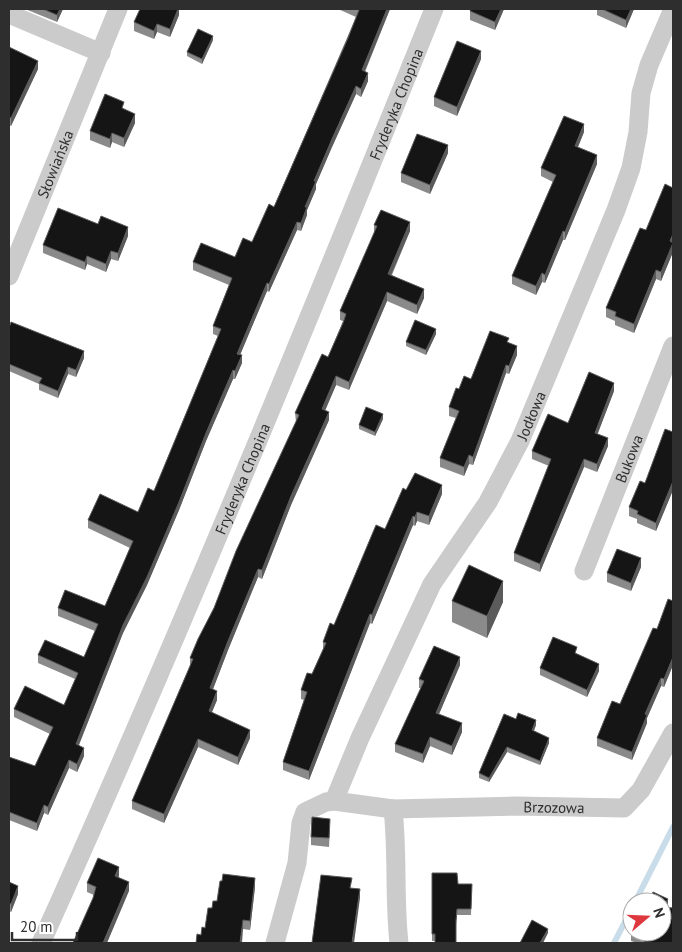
<svg xmlns="http://www.w3.org/2000/svg" width="682" height="952" viewBox="0 0 682 952" font-family="'PT Sans',sans-serif">
	<style>
		.lines { fill: none; stroke-linecap: round; stroke-linejoin: round }
		.stream { stroke: #c9dcea; stroke-width: 6 }
		.minor { stroke: #cbcbcb; stroke-width: 19 }
		.wall { fill: #8a8a8a }
		.shaded-wall { fill: #5b5b5b }
		.building { fill: #151515; stroke: #5b5b5b }
		.labels { text-anchor: middle; dominant-baseline: central; stroke-width: 5; stroke-linejoin: round; paint-order: stroke }
		.street-label { font-size: 15px; fill: #2e2e2e; stroke: #fff }
	</style>
	<rect width="100%" height="100%" fill="#fff"/>
	<g class="lines">
		<path class="stream" d="M635 902 673 827
			M614 943 632 908"/>
		<g class="minor">
			<path d="M9 14 101 53"/>
			<path id="s1" d="M9 276 118 9"/>
			<path id="s2" d="M584 571 673 346"/>
			<path id="s3" d="M334 801 360 738 432 584 488 502 520 441 616 210 631 168 638 132 641 93 649 65 673 9"/>
			<path id="s4" d="M393 809 516 806 624 808 641 790 673 733"/>
			<path id="s5" d="M41 943C180 635 308 322 434 9"/>
			<path d="M275 943 297 863 301 823 305 812 326 802 334 801 393 809C398 854 394 899 399 943"/>
		</g>
	</g>
	<path class="wall" d="M25 9H63L57 22Z
		M179 9V15L170 37 157 32 154 39 134 31V22Z
		M338 9H390L365 72 368 81 361 97 356 94 332 147 316 184V189L307 210V215L301 231 297 230 269 292 267 291 240 355 242 363 235 379H233L206 441 179 510 147 585 123 633 79 745 84 756 77 772 69 768 48 815 44 813 37 831 9 820V757L35 766 50 734 14 717V709L64 705 75 679 38 663V655L84 657 95 631 58 616V608L105 606 130 548 88 528V520L138 512 154 491 218 336 213 334V326L229 285 193 270V262L235 257 252 242 274 207 356 17Z
		M504 9 495 30 470 20V11Z
		M597 9H634L626 28 597 15Z
		M213 40 202 64 187 56V52Z
		M9 47 38 69 11 126 9 125Z
		M481 59 457 116 434 106V97Z
		M124 110 135 123 124 147 112 142 110 148 90 140V131Z
		M584 132 578 147 597 164 565 240H563L545 283 542 282 536 295 512 284V276L553 182 541 176V168Z
		M448 153 430 194 401 182V173Z
		M673 188V252L661 281 656 279 634 333 615 325V321L606 317V308L646 230Z
		M374 225 410 231 392 275 424 298 417 314 387 301 349 390 336 385 325 410 329 420 291 505 262 579 258 577 228 650 213 689 217 700 212 712 250 738 238 765 198 747 164 823 132 809V801L190 667V658L214 608 296 422 295 413 328 357 343 321 340 320V311L374 234Z
		M128 236 118 261 111 259 106 272 87 264 85 270 43 253V245Z
		M9 328 84 358 76 377 68 374 58 398 39 390V384L9 371Z
		M436 334 426 355 406 346V342Z
		M509 343 517 355 509 374 506 373 473 465 469 464 464 476 440 467V458L456 418 449 416V407L459 389Z
		M614 391 597 434 608 446 597 472 584 467 540 572 514 561V553L549 466 532 459V451L568 423Z
		M383 419 375 436 359 429V425Z
		M673 432V490L656 531 637 523V519L629 516V507L645 483Z
		M406 490 442 494 429 525 417 521 415 526 413 525 372 624 370 623 309 780 283 770V762L304 700 301 699V690L312 674 323 650V642L334 625 385 529Z
		M641 567 631 591 607 582V573Z
		M452 601 503 602 487 638 452 622Z
		M673 601V665L664 687 661 686 647 718V723L632 760 597 746V738L620 704Z
		M577 654 599 671 587 697 540 675V668Z
		M460 665 439 714 462 732 452 755 430 746 423 763 395 752V744L421 688H419V679Z
		M516 719 536 725 534 731 549 743 540 765 507 752 489 782 479 778V773Z
		M330 828 329 847 311 845V837Z
		M432 873 458 884H472L471 915H457L456 926 435 941H432Z
		M119 876 118 877 129 891 94 895 87 892V883Z
		M9 882 18 894 11 912 9 911Z
		M255 887 250 930 243 929 201 935 205 928 212 908 217 901Z
		M668 908 673 943H637L631 941V931L632 929V932H662Z"/>
	<path class="shaded-wall" d="M60 9H63L57 22V15Z
		M178 9H179V15L170 37V29Z
		M387 9H390L362 78V70Z
		M501 9H504L495 30V22Z
		M631 9H634L626 28V20Z
		M157 24V32L154 39V31Z
		M213 36V40L202 64V59Z
		M481 51V59L457 116V107Z
		M38 61V69L11 126V118Z
		M368 73V81L361 97V89Z
		M356 86V94L332 147 316 184V189L307 210V215L301 231V223L305 207 314 181 332 139Z
		M135 114V123L124 147V138Z
		M584 124V132L575 154V146Z
		M112 133V142L110 148V139Z
		M448 145V153L430 194V185Z
		M597 155V164L565 240V232Z
		M297 222V230L269 292V284Z
		M410 222V231L388 282V274Z
		M128 227V236L118 261V253Z
		M563 231V240L545 283V275Z
		M673 234V252L661 281V272Z
		M111 251V259L106 272V264Z
		M87 256V264L85 270V262Z
		M656 270V279L634 333V324Z
		M542 273V282L536 295V286Z
		M267 283V291L237 362V354Z
		M424 289V298L417 314V305Z
		M387 292V301L349 390V382Z
		M436 329V334L426 355V350Z
		M517 346V355L509 374V366Z
		M84 351V358L76 377V370Z
		M242 355V363L235 379V371Z
		M506 365V373L473 465V457Z
		M68 367V374L58 398V391Z
		M233 370V379L206 441 179 510 147 585 123 633 76 752V744L123 625Z
		M336 376V385L322 418V409Z
		M614 383V391L595 441V433Z
		M329 412V420L291 505 262 579V570L291 496Z
		M383 414V419L375 436V432Z
		M608 438V446L597 472V464Z
		M469 455V464L464 476V467Z
		M584 459V467L540 572V564Z
		M673 481V490L656 531V523Z
		M442 485V494L429 525V516Z
		M417 512V521L415 526V517Z
		M413 516V525L372 624V615Z
		M641 558V567L631 591V583Z
		M258 569V577L228 650 210 697V688L228 641Z
		M503 581V602L487 638V616Z
		M370 614V623L309 780V771Z
		M460 657V665L436 721V713Z
		M673 657V665L664 687V679Z
		M599 664V671L587 697V690Z
		M661 678V686L647 718V723L632 760V752L645 714Z
		M217 691V700L209 719V711Z
		M536 720V725L532 735V730Z
		M462 723V732L452 755V746Z
		M250 730V738L238 765V757Z
		M430 737V746L423 763V754Z
		M549 738V743L540 765V761Z
		M198 739V747L164 823V814Z
		M507 747V752L489 782V778Z
		M84 748V756L77 772V764Z
		M69 760V768L48 815V807Z
		M44 805V813L37 831V823Z
		M119 867V876L115 885V876Z
		M255 878V887L250 930V921Z
		M129 882V891L107 943H103Z
		M18 886V894L11 912V904Z
		M360 889V898L354 943H352Z
		M668 899V909L663 907Z
		M243 920V929L242 943H240Z
		M548 929V933L543 943H540Z"/>
	<path class="building" d="M43 9H60L57 15Z
		M140 9H178L170 29 157 24 154 31 134 22Z
		M356 9H387L362 70 368 73 361 89 356 86 332 139 314 181H316L305 207H307L301 223 297 222 269 284 267 283 237 354 242 355 235 371 233 370 206 433 179 502 147 577 123 625 76 744 84 748 77 764 69 760 48 807 44 805 37 823 9 812V757L35 766 53 727 14 709 25 686 64 705 78 673 38 655 45 640 84 657 98 624 58 608 65 590 105 606 133 541 88 520 100 494 138 512 148 488 154 491 221 329 213 326 232 278 193 262 201 243 235 257 243 238 252 242 269 204 274 207 348 38 359 10Z
		M471 9H501L495 22 470 11Z
		M602 9H631L626 20Z
		M198 29 213 36 202 59 187 52Z
		M457 41 481 51 457 107 434 97Z
		M9 47 38 61 11 118 9 117Z
		M105 94 124 102 122 108 135 114 124 138 112 133 110 139 90 131Z
		M564 116 584 124 575 146 597 155 565 232 563 231 545 275 542 273 536 286 512 276 556 175 541 168Z
		M417 134 448 145 430 185 401 173Z
		M665 184 673 188V234L670 241 673 243 661 272 656 270 634 324 615 316 616 312 606 308 640 228 646 230Z
		M58 208 98 224 101 216 128 227 118 253 111 251 106 264 87 256 85 262 43 245Z
		M381 210 410 222 388 274 424 289 417 305 387 292 349 382 336 376 322 409 329 412 291 496 262 570 258 569 228 641 210 688 217 691 209 711 250 730 238 757 198 739 164 814 132 801 193 659 190 658 198 639 214 608 236 551 299 415 295 413 322 354 328 357 343 323 346 314 340 311 377 226 374 225Z
		M415 320 436 329 426 350 406 342Z
		M11 322 84 351 76 370 68 367 58 391 39 383 42 378 9 364V328Z
		M490 331 509 338 507 342 517 346 509 366 506 365 473 457 469 455 464 467 440 458 459 411 449 407 456 388 459 389 464 376 471 379Z
		M589 372 614 383 595 433 608 438 597 464 584 459 540 564 514 553 551 459 532 451 548 414 568 423Z
		M366 407 383 414 375 432 359 425Z
		M665 429 673 432V481L656 523 637 514 638 511 629 507 640 481 645 483Z
		M415 473 442 485 429 516 417 512 415 517 413 516 372 615 370 614 309 771 283 762 307 692 301 690 307 673 312 674 326 643 323 642 330 623 334 625 376 525 385 529 403 488 406 490Z
		M617 549 641 558 631 583 607 573Z
		M469 565 503 581 487 616 452 601Z
		M668 599 673 601V657L664 679 661 678 645 714 647 715 632 752 597 738 612 701 620 704 653 628 657 629Z
		M553 637 577 647 575 653 599 664 587 690 540 668Z
		M434 646 460 657 436 713 462 723 452 746 430 737 423 754 395 744 424 681 419 679Z
		M518 713 536 720 532 730 549 738 540 761 507 747 489 778 479 773 504 714 516 719Z
		M312 817 330 819 329 838 311 837Z
		M98 858 119 867 115 876 129 882 103 943H73L93 898 96 887 87 883Z
		M432 873H457L458 884H472L471 909H457L456 921V943H435V934H432Z
		M223 874 255 878 250 921 243 920 240 943H196L197 934 201 935 202 927 205 928 208 908H212L213 901H217L220 881H222Z
		M321 875 352 878 350 888 360 889 352 943H312Z
		M9 882 18 886 11 904 9 903Z
		M653 892 668 899 663 907 673 908V943H644L646 938 633 932H662V902H647Z
		M532 920 548 929 540 943H520Z"/>
	<g class="labels">
		<g class="street-label">
			<text stroke="none"><textPath href="#s5" startOffset="911">Fryderyka Chopina</textPath></text>
			<text stroke="none"><textPath href="#s1" startOffset="121">Słowiańska</textPath></text>
			<text stroke="none"><textPath href="#s3" startOffset="434">Jodłowa</textPath></text>
			<text stroke="none"><textPath href="#s2" startOffset="121">Bukowa</textPath></text>
			<text stroke="none"><textPath href="#s5" startOffset="506">Fryderyka Chopina</textPath></text>
			<text stroke="none"><textPath href="#s4" startOffset="161">Brzozowa</textPath></text>
		</g>
	</g>
	<rect width="682" height="952" fill="none" stroke="#2e2e2e" stroke-width="20"/>
	<g transform="translate(647 917) rotate(71)"><circle r="24" fill="#ffffff" stroke="#ababab"/>
	<path d="M0-4L9 19L0 12L-9 19Z" fill="#de373e"/>
	<text y="-8" font-size="14" font-weight="bold" text-anchor="middle" fill="#2e2e2e">N</text>
	</g>
	<path d="M12 932v8h65v-8" fill="none" stroke="#2e2e2e" stroke-width="2.5"/>
	<text x="20" y="932" font-size="15" fill="#2e2e2e" stroke="#ffffff" stroke-width="4" paint-order="stroke">20 m</text>
</svg>
